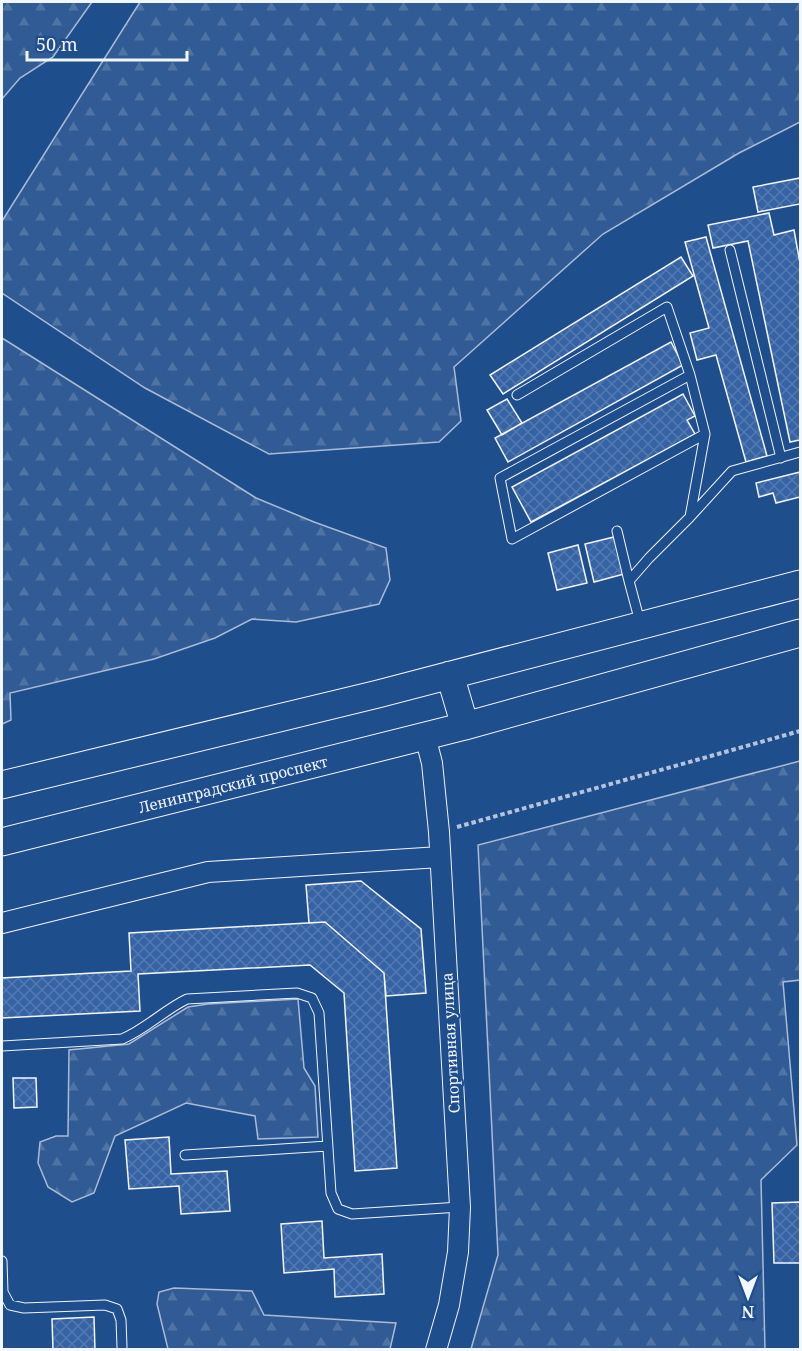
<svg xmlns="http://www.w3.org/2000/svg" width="802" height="1351" viewBox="0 0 802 1351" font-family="'Noto Serif',serif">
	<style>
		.forest { fill: url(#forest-firs); stroke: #a8bbd7; stroke-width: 1.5 }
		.building { fill: url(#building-cross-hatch); stroke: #f2f6ff; stroke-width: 1.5 }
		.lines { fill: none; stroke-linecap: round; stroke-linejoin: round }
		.lane-casing { stroke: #f2f6ff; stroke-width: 11 }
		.street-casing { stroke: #f2f6ff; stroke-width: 22 }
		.secondary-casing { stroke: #f2f6ff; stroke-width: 29 }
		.path { stroke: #b3c4dc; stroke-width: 4; stroke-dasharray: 4.5 3; stroke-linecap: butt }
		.lane { stroke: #1f4e8c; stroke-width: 9 }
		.street { stroke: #1f4e8c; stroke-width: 20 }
		.secondary { stroke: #1f4e8c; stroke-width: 27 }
		.labels { text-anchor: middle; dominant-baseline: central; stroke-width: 4.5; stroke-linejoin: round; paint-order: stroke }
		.street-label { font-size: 15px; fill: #f2f6ff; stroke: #1f4e8c }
	</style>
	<defs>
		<pattern id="forest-firs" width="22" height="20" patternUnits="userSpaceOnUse" patternTransform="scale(1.5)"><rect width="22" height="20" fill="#305b95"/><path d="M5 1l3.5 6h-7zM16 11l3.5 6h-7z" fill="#4e73a5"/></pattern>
		<pattern id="building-cross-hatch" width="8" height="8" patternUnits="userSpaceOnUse" patternTransform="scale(1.5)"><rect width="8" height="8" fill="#3563a3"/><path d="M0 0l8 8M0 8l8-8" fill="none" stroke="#537ab1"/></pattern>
	</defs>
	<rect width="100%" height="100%" fill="#1f4e8c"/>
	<path class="forest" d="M2 2H92L53 57 20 78 2 99Z
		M140 2H800V122L739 153 603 234 454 367 461 421 439 442 269 454 145 388 2 293V221Z
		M2 338 256 498 314 522 386 548 390 580 379 604 296 622 252 619 215 638 154 659 10 693 11 720 2 724Z
		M800 761V980L783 982 797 1145 761 1180 765 1349H471L498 1255 478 845Z
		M298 999 304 1068 315 1086 318 1137 258 1139 255 1116 186 1103 115 1136 94 1193 72 1202 48 1187 38 1163 40 1142 56 1136H68L69 1050 129 1044 188 1007 208 1004Z
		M174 1288 252 1291 264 1315 396 1323 390 1349H168L157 1304 159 1292Z"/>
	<path class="building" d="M800 178V204L758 212 753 187Z
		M769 213 774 235 794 230 800 263V440L790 442 748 241 713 248 708 225Z
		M706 237 767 456 746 462 716 355 697 360 690 333 709 328 685 242Z
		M681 257 693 276 503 394 490 375Z
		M671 342 683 365 508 462 495 438Z
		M683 394 695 416 687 420 695 434 531 522 512 487Z
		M507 399 522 423 502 435 487 410Z
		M800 472V497L776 503 773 493 759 497 756 483Z
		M614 537 624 574 594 582 585 544Z
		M578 545 587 583 557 590 548 553Z
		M361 881 421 929 426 993 386 996 384 973 325 922 309 923 306 885Z
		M325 922 384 973 397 1168 355 1171 344 993 310 965 138 974 140 1011 2 1018V978L131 971 129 933Z
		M13 1078H36L37 1107 14 1108Z
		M169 1137 171 1174 227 1171 230 1211 181 1214 179 1186 129 1189 125 1140Z
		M800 1202V1263H774L772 1203Z
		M322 1221 324 1258 382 1254 384 1294 335 1297 334 1269 284 1273 281 1224Z
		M94 1317 95 1350H53L52 1319Z"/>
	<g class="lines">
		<defs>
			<path id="lane" d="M730 250 781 458
				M690 375 500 478 512 539 705 434
				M517 395 667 307 690 375 705 434 690 517
				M617 531 629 581
				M640 622 629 581 649 558 690 517 732 471 800 452
				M2 1046 122 1039C146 1029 164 1010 187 999L297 993 312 998 319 1013 331 1193 338 1209 352 1214 460 1207
				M185 1155 328 1146
				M2 1261 3 1292 10 1305 24 1308 105 1305 117 1309 121 1320 122 1347"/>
			<path id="street" d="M425 736 432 763 439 832 460 1207 458 1252 449 1305 436 1350
				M2 923 208 872 440 857"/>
			<path id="secondary" d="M450 675 465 726
				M2 785 378 694 800 584
				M2 842 465 726 800 633"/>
		</defs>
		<use href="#lane" class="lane-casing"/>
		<use href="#street" class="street-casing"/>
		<use href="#secondary" class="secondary-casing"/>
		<path class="path" d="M457 827 800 731"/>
		<use href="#lane" class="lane"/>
		<use href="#street" class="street"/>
		<use href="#secondary" class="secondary"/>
	</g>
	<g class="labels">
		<g class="street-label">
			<text transform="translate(233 784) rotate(-14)">Ленинградский проспект</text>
			<text transform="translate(450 1043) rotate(-93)">Спортивная улица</text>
		</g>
	</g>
	<rect width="802" height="1351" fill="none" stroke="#f2f6ff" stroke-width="6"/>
	<g transform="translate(748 1297) rotate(180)" stroke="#1f4e8c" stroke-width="4.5" paint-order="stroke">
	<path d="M0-4.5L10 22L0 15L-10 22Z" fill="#f2f6ff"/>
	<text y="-9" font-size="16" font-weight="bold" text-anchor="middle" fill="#f2f6ff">N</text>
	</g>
	<path d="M27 51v9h160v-9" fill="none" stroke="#f2f6ff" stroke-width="3"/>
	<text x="36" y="51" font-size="18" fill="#f2f6ff" stroke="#1f4e8c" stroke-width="4.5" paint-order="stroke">50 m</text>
</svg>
